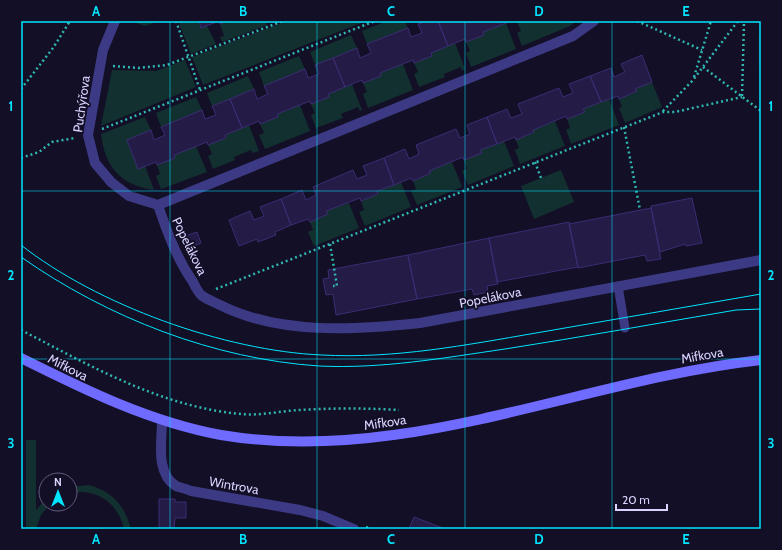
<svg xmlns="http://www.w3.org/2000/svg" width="782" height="550" viewBox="0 0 782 550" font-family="Cabin,sans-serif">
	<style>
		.green { fill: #12302f }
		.building { fill: #241b47; stroke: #3b2d73 }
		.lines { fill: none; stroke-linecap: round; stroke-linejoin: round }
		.path { stroke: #2fb8b0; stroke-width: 2.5; stroke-dasharray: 2 3; stroke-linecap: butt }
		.lane { stroke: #3d3a85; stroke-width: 9 }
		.street { stroke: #3d3a85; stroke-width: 10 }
		.secondary { stroke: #6f6bff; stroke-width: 10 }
		.tram { stroke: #00e5ff; stroke-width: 1 }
		.grid { fill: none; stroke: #00e5ff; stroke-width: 1; stroke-opacity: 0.55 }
		.labels { text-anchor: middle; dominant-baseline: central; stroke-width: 3.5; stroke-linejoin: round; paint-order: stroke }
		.street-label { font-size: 13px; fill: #d9d4ff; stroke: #130f26 }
		.neatline { fill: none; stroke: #00e5ff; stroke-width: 1.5 }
		.grid-label { font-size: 13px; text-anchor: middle; font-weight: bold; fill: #00e5ff }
	</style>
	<rect width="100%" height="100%" fill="#130f26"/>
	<path class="green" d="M130 21H159L145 26Z
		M178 21H199L201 28 207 26 216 44 191 54Z
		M227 21H265L267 25 222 42 220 37 224 36 220 24Z
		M287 21H366L203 85 192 57Z
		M387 21H405L408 28 367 44 362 31Z
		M519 21H576L570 26 522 46 517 33 521 31 517 22Z
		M506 23 516 49 471 67 466 53 470 51 466 42 484 35 483 32Z
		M351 35 357 48 315 65 310 52Z
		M455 43 465 69 462 71 461 67 444 74 445 77 419 87 414 74 418 72 414 63 432 56 431 53Z
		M299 56 305 69 264 86 259 72Z
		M185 60 196 87 101 126 112 70 156 71Z
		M403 64 413 90 368 108 363 94 367 92 363 83 381 76 380 73Z
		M248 76 254 89 212 106 207 93Z
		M652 82 662 107 625 123 619 108 622 107 619 99 636 92 635 89Z
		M352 84 362 110 360 111 358 107 341 114 343 118 316 128 311 115 315 113 311 104 329 97 328 94Z
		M196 97 202 110 161 127 156 113Z
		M609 99 619 125 571 144 566 130 570 128 567 119 584 112 583 109Z
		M300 105 310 131 265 149 259 135 264 133 260 124 278 117 277 114Z
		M145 117 151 130 127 140 138 169 145 166 154 190C120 185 105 167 101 134Z
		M555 121 565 146 520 164 515 150 519 148 516 140 533 133V130Z
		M249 125 259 151 252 153 251 150 234 157 235 160 213 169 208 156 212 154 208 145 226 138 225 135Z
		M504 141 514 166 468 185 462 171 467 169 464 160 481 153 480 150Z
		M196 146 207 172 161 189 156 176 160 174 157 165 175 158 174 155Z
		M452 162 462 187 417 205 411 191 416 189 413 181 430 174 429 171Z
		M561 170 574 202 534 219 521 186Z
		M401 182 411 207 365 226 359 212 364 210 361 201 378 194 377 191Z
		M349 203 359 228 314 246 308 232 313 230 310 222 327 214 326 211Z
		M26 440H36V510L46 499V504H50L41 515 36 529H26Z
		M89 485C112 491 125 506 131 529H124C118 503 97 488 70 493V487Z"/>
	<path class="building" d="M199 21H227L220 24 219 21 201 28Z
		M426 21H438L448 46 431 53 432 56 414 63 413 60 380 73 381 76 363 83 362 80 345 87 333 58 357 48 360 58 371 53 367 44 408 28 411 37 422 33 418 24Z
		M438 21H511L483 32 484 35 466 42 465 39 448 46Z
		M760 36H761V66H760Z
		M642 55 652 82 635 89 637 91 619 99 618 96 601 102 590 76 611 68 614 77 625 72 621 64Z
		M333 58 345 87 328 94 329 97 311 104 310 101 277 114 278 117 260 124 259 121 242 128 230 99 254 89 257 99 268 94 264 86 305 69 308 78 319 74 315 65Z
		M590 76 601 102 583 109 585 112 567 119 566 116 533 130 534 132 516 140 515 137 497 144 487 117 507 109 511 118 522 114 518 104 559 88 563 97 573 93 569 84Z
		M230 99 242 128 225 135 226 138 208 145 207 142 174 155 175 158 157 165 156 162 138 169 127 140 151 130 154 140 165 135 161 127 202 110 205 119 216 115 212 106Z
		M487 117 497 144 480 150 482 153 464 160 463 157 429 171 431 173 413 181 411 178 394 185 384 158 405 149 409 159 419 154 416 145 456 129 460 138 470 134 467 125Z
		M384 158 394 185 377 191 378 194 361 201 360 198 326 211 328 214 310 222 308 219 291 225 281 199 302 190 306 200 316 195 313 187 353 170 357 179 367 175 363 166Z
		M692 198 702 243 686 246 685 244 660 252 651 206Z
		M281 199 291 225 275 232 276 235 258 242 257 239 239 246 229 220 250 211 254 220 264 216 260 207Z
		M651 208 661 259 647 261 645 255 578 268 569 224Z
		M569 222 578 267 497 282 489 238Z
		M197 232 201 243 189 248 185 236Z
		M489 238 498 284 487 286 488 292 474 295 472 289 417 299 408 255Z
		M408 255 417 299 336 315 333 294 326 295 323 279 329 278 328 270Z
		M159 499H175V502H186V518H175L174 529H159Z
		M414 517 445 529H409Z"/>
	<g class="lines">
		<path class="path" d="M176 21 200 90
			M637 21 702 50
			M113 66 138 68 167 65 283 21
			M703 67 761 111
			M694 77 711 21
			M21 89 53 48 70 21
			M742 96 744 21
			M663 111 693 80 738 21
			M624 127 640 210
			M102 129 375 21
			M21 158 39 152 52 142 75 138
			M535 162 541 178
			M330 244 337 286H333
			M216 289 663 112H675L742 97
			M21 330C91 366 161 407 241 414 260 416 280 411 299 410 332 408 365 408 399 410
			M366 527 371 529"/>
		<path class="lane" d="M618 286 625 328"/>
		<path class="street" d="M115 21 103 50 88 135 95 163 111 182 129 196 158 205
			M158 205C167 232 177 259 193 282 195 286 198 292 201 295 206 299 214 302 220 305 280 335 355 330 420 323L761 260
			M158 205 573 36 594 21
			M162 421C162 441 155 473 176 486 181 488 187 489 191 491L300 510 323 516 354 529"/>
		<path class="secondary" d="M21 358C85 390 150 422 221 435 404 466 581 380 761 360"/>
		<path class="tram" d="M21 245C97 305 225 351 322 355 394 359 466 345 536 333 611 320 686 307 761 294
			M21 257C108 318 214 359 319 366 382 369 443 358 505 349 582 337 659 323 736 310L761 309"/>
	</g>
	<path class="grid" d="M170 21V529M317 21V529M465 21V529M612 21V529M21 191H761M21 359H761"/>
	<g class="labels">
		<g class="street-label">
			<text transform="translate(81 104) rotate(-82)">Puchýřova</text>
			<text transform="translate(190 246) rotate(64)">Popelákova</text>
			<text transform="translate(490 297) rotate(-11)">Popelákova</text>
			<text transform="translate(702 355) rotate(-10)">Mifkova</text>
			<text transform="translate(68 367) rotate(27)">Mifkova</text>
			<text transform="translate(385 422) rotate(-8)">Mifkova</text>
			<text transform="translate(234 485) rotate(10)">Wintrova</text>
		</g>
	</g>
	<rect width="782" height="550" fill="none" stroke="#130f26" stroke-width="44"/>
	<g transform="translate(58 492)"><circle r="19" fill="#130f26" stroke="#625e7d"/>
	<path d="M0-3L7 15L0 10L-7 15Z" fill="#00e5ff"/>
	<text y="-6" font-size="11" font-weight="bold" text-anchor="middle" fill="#d9d4ff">N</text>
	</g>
	<path d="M616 504v6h51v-6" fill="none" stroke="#d9d4ff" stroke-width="2"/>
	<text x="622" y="504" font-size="12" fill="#d9d4ff" stroke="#130f26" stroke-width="3" paint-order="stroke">20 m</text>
	<rect x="22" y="22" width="738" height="506" class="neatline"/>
	<g class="grid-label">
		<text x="96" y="16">A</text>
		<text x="243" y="16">B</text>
		<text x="391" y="16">C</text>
		<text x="539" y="16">D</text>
		<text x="686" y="16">E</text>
		<text x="11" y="111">1</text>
		<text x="771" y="111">1</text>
		<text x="11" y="280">2</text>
		<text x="771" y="280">2</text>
		<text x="11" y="448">3</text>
		<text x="771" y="448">3</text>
		<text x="96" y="544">A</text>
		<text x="243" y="544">B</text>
		<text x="391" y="544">C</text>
		<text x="539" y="544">D</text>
		<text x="686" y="544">E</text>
	</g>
</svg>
